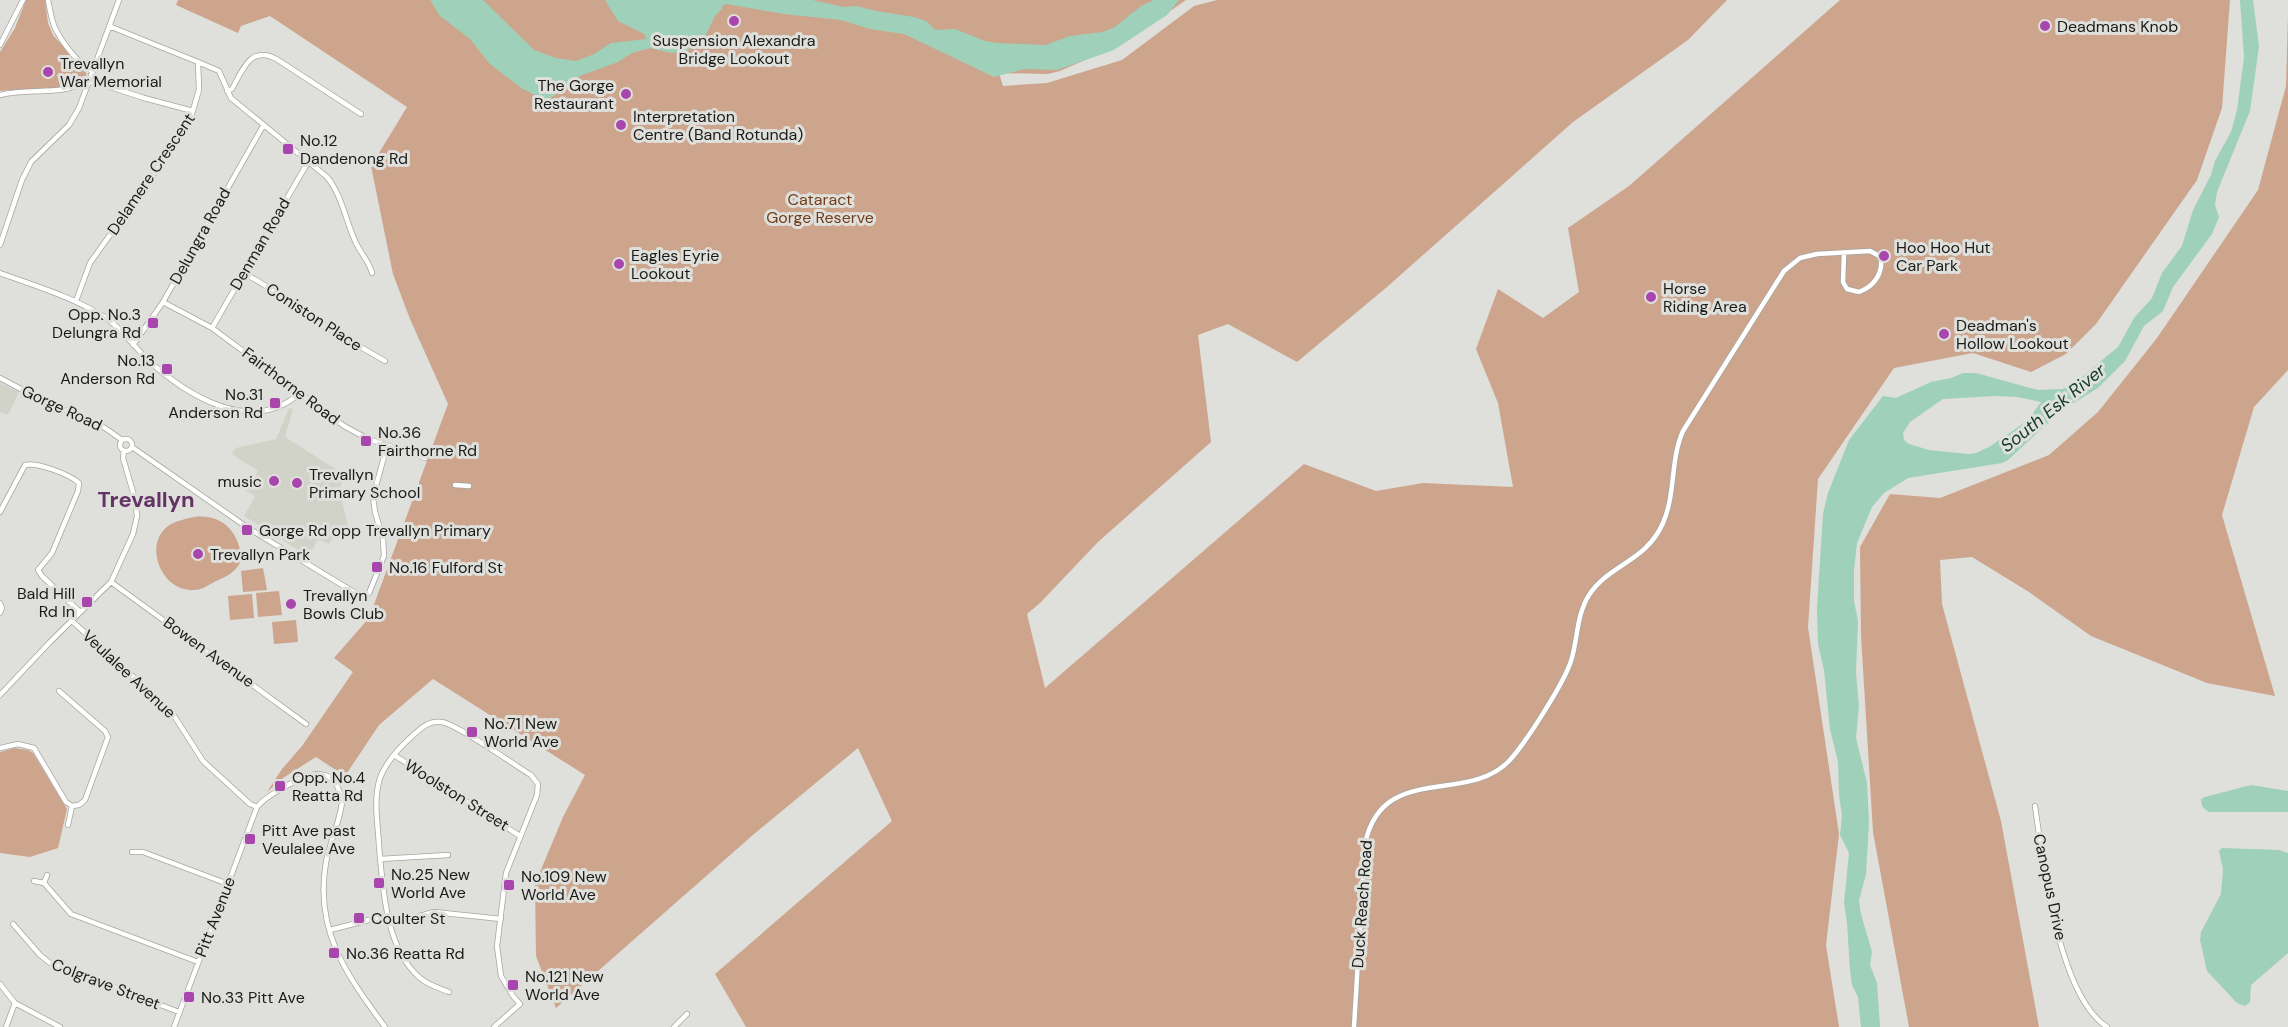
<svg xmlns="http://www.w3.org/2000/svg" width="2288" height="1027" viewBox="0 0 2288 1027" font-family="'DM Sans',sans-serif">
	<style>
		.built { fill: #d2d3c8 }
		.green { fill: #cda58d }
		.water { fill: #9fd0ba; fill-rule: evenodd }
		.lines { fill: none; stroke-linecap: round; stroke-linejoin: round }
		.minor-casing { stroke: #a5a5a2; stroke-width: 6 }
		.minor { stroke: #fff; stroke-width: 4.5 }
		.poi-dot { fill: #a846ae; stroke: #dfdfdb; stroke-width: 2 }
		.labels { text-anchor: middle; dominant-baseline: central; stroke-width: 6; stroke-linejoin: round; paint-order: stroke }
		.poi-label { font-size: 16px; fill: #1a1a19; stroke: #dfdfdb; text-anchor: start }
		.street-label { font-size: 16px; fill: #1a1a19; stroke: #dfdfdb }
		.park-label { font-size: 16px; fill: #733d19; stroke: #dfdfdb }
		.water-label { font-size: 18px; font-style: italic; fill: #103a2b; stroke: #dfdfdb }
		.district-label { font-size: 22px; font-weight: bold; fill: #633365; stroke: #dfdfdb }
	</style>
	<rect width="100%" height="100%" fill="#dfdfdb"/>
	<path class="built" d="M0 383 19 392 8 415 0 412Z
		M289 408 293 409 285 437 345 475 339 490 348 525 341 539 333 536 329 544 318 539 309 557 244 516 255 496 246 491 258 471 232 454 236 448 276 439Z"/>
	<path class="green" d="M26 0H45L48 23 53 35 87 74C74 96 24 87 0 91V52L15 28Z
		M178 0H1186L1147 27 1099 54 1060 71 1048 74 999 73 1003 86 1047 83 1122 60 1194 6 1217 0H1727L1688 40 1573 122 1387 287 1297 362 1228 324 1198 335 1211 442 1098 542 1040 603 1027 614 1045 688 1304 464 1376 491 1423 483 1513 487 1498 403 1476 349 1498 289 1543 318 1579 292 1568 228 1629 186 1840 0H2230L2222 108 2197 180 2096 324 2066 354 2031 372 1973 353 1894 368 1818 479 1808 627 1839 834 1826 945 1839 1027H746L715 974 892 821 858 748 754 834 556 1008 536 956 535 884 563 817 585 775 433 679 379 725 345 776 316 757 283 778 267 792 282 769 302 746 353 672 334 658 369 618 448 404 410 319 393 274 371 166 407 107 270 16 241 26 238 33 176 5Z
		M2288 15V370L2254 407 2222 515 2275 696 2207 683 2091 636 2029 592 1972 557 1940 560 1942 604 2001 821 2039 1027H1909L1873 832 1861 635 1860 547 1890 494 1940 498 2049 455 2098 412 2157 338 2258 190 2286 86Z
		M194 517C223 513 241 534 241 561 236 572 226 577 216 581 209 585 202 590 194 590 163 593 142 546 168 526 175 521 185 519 194 517Z
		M263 568 267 590 243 592 241 571Z
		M279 591 282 615 258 617 256 593Z
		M252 594 254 618 230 620 228 596Z
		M296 620 298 642 274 644 272 622Z
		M15 748 28 750 33 753 67 809 58 848 30 857 0 853V752Z"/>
	<path class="water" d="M430 0H483L534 50 556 58 576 61 594 54 611 43 647 39 644 34 618 21 605 0H812L843 7 856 6 876 11 914 17 926 21 936 30 955 29 985 41 997 43 1045 45 1070 36 1103 32 1115 27 1141 6 1154 0H1179L1167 15 1114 50 1057 70 1025 69 994 77 904 34 870 29 841 20 784 14 726 4 722 6V9L715 16 704 38 688 50 672 53 650 48 632 53 618 62 577 77 550 99H543L521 88 489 63 470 39 440 16Z
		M2240 0H2253L2259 46 2250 111 2217 192 2215 205 2219 217 2212 234 2173 287 2163 311 2144 326 2125 361 2098 388 2062 410 2008 460 2002 463 1908 478 1884 493 1872 507 1857 543 1854 570V601L1858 621 1856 673 1859 706 1856 738 1867 783 1869 823 1866 874 1859 901 1861 914 1872 952 1870 965 1877 983 1880 1027H1861L1858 997 1852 985 1850 970 1847 923 1844 903 1849 853 1840 835 1842 816 1839 795 1838 762 1830 729 1824 670 1818 644 1817 608 1823 514 1828 493 1849 440 1883 396 1896 398 1931 382 1951 378 1963 373H1976L2038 390 2063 389 2073 384 2118 347 2134 318 2152 298 2162 273 2182 246 2193 210 2211 175 2215 161 2231 132 2237 110 2244 57ZM1996 396 2017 397 2041 402 2027 421 1989 447 1976 453 1969 454 1929 450 1909 444 1904 440 1903 433 1910 422 1943 399Z
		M2251 785 2288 791V812H2210C2204 810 2201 806 2201 799L2205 797Z
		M2222 848 2279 850 2288 853V953L2251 985 2250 1002 2245 1006 2237 1003 2207 971 2200 940 2201 932 2221 894 2223 869 2219 851Z"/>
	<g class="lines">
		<defs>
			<path id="minor" d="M48 0C50 9 51 19 55 28 62 42 78 64 92 71
				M0 45 23 0
				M198 62 219 71 231 98 327 177C342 195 346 222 356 243 361 254 369 261 372 273
				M227 91 232 89C243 69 251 44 278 60L361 114
				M0 95C30 87 62 97 89 80L144 98 193 111
				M0 245 22 180 31 162 69 125 79 108 119 0
				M0 273C36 286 73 297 106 318 121 328 132 344 145 357 184 394 251 437 300 393
				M244 273 266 286 324 326 385 361
				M76 301 90 263 172 148 191 117 199 90 198 62 109 26
				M163 302 212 328 344 426 368 439 425 458
				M212 328 308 162
				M133 345 163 302 263 126
				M0 378 36 397 105 428 122 440
				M120 445a6 6 0 1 1 12 0a6 6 0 1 1-12 0Z
				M132 447 248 528 362 597 369 593 384 556 383 539 375 512 373 497 387 446
				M455 485 469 486
				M0 512 25 465C37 462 69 474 79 483L78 491 52 553 38 570 42 576 80 612
				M111 582 306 724
				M0 603 2 608 0 613
				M72 621 171 711 203 761 250 804 257 807
				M59 691 105 731 108 737 85 800 79 805 72 806 68 825
				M0 695 50 642 111 582 133 534 137 516 135 499 123 458 124 451
				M0 748 18 744 34 748 66 802 72 806
				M394 755 520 836
				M2035 806C2043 861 2058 995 2107 1027
				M132 852H143L228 884
				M380 859 448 855
				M47 875 44 883 71 914 198 962
				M34 881 44 883
				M13 924 40 955 50 963 179 1012
				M391 924 434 912 501 919
				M330 930 388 915
				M0 984 15 1003 60 1027
				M449 992C439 988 428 985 420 978 385 948 383 888 379 846 378 824 373 800 380 778 386 762 397 750 410 738 419 730 428 720 441 722 456 723 514 765 531 775L538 784 537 795 506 873 497 946 501 976 513 996 520 1004 494 1027
				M6 1027 15 1003
				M174 1027 257 807C263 799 274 793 283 788 309 772 336 762 342 803 339 824 330 842 326 862 314 931 347 975 385 1027
				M674 1027 687 1014
				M1354 1027 1365 844C1382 762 1467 805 1509 761 1525 744 1564 683 1571 661 1578 639 1576 616 1589 595 1609 564 1646 562 1663 523 1676 493 1670 460 1683 431L1784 271 1800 258 1817 254 1870 251 1881 257C1883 273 1875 286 1859 292L1847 289 1843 282 1844 254"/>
		</defs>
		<use href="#minor" class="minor-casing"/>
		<use href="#minor" class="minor"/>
	</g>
	<g class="poi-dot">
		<circle cx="734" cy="21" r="6"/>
		<circle cx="2045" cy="26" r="6"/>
		<circle cx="48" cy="72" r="6"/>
		<circle cx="626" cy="94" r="6"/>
		<circle cx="621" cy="125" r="6"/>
		<rect x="282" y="143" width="12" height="12" rx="3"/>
		<circle cx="1884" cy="256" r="6"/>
		<circle cx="619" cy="264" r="6"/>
		<circle cx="1651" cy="297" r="6"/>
		<rect x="147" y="317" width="12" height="12" rx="3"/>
		<circle cx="1944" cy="334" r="6"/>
		<rect x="161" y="363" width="12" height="12" rx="3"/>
		<rect x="269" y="397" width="12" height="12" rx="3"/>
		<rect x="360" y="435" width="12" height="12" rx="3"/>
		<circle cx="274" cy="481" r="6"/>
		<circle cx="297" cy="483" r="6"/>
		<rect x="241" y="524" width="12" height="12" rx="3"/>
		<circle cx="198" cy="554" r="6"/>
		<rect x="371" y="561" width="12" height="12" rx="3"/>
		<rect x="81" y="596" width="12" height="12" rx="3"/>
		<circle cx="291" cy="604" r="6"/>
		<rect x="466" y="726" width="12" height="12" rx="3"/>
		<rect x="274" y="780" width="12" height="12" rx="3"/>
		<rect x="244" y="833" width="12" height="12" rx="3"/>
		<rect x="373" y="877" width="12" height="12" rx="3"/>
		<rect x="503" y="879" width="12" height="12" rx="3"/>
		<rect x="353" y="912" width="12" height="12" rx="3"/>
		<rect x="328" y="947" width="12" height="12" rx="3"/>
		<rect x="507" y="979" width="12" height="12" rx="3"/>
		<rect x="183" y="991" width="12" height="12" rx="3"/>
	</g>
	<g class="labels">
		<g class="poi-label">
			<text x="2057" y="26">Deadmans Knob</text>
			<text x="734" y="40" text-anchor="middle">Suspension Alexandra<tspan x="734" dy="18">Bridge Lookout</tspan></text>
			<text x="60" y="63">Trevallyn<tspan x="60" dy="18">War Memorial</tspan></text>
			<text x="614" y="85" text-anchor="end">The Gorge<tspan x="614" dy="18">Restaurant</tspan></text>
			<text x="633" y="116">Interpretation<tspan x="633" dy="18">Centre (Band Rotunda)</tspan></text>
			<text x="300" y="140">No.12<tspan x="300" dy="18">Dandenong Rd</tspan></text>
			<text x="1896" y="247">Hoo Hoo Hut<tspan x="1896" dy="18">Car Park</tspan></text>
			<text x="631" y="255">Eagles Eyrie<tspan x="631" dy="18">Lookout</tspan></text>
			<text x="1663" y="288">Horse<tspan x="1663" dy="18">Riding Area</tspan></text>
			<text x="141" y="314" text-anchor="end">Opp. No.3<tspan x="141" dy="18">Delungra Rd</tspan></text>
			<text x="1956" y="325">Deadman's<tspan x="1956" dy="18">Hollow Lookout</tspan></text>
			<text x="155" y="360" text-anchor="end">No.13<tspan x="155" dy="18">Anderson Rd</tspan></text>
			<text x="263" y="394" text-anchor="end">No.31<tspan x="263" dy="18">Anderson Rd</tspan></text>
			<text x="378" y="432">No.36<tspan x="378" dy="18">Fairthorne Rd</tspan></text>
			<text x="309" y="474">Trevallyn<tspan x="309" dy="18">Primary School</tspan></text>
			<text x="262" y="481" text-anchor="end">music</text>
			<text x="259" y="530">Gorge Rd opp Trevallyn Primary</text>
			<text x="210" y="554">Trevallyn Park</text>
			<text x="389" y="567">No.16 Fulford St</text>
			<text x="75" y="593" text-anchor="end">Bald Hill<tspan x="75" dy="18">Rd In</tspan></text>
			<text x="303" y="595">Trevallyn<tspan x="303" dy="18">Bowls Club</tspan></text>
			<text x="484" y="723">No.71 New<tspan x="484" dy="18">World Ave</tspan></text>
			<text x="292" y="777">Opp. No.4<tspan x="292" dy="18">Reatta Rd</tspan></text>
			<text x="262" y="830">Pitt Ave past<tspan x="262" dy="18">Veulalee Ave</tspan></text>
			<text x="391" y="874">No.25 New<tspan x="391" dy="18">World Ave</tspan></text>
			<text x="521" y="876">No.109 New<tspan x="521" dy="18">World Ave</tspan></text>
			<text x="371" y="918">Coulter St</text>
			<text x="346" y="953">No.36 Reatta Rd</text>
			<text x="525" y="976">No.121 New<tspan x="525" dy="18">World Ave</tspan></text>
			<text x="201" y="997">No.33 Pitt Ave</text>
		</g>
		<g class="street-label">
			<text transform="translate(151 174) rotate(-56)">Delamere Crescent</text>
			<text transform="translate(200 236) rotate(-61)">Delungra Road</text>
			<text transform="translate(260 244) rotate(-60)">Denman Road</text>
			<text transform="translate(314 317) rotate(33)">Coniston Place</text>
			<text transform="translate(291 386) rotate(37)">Fairthorne Road</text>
			<text transform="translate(62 408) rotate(25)">Gorge Road</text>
			<text transform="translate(209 652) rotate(36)">Bowen Avenue</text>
			<text transform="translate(129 674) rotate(43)">Veulalee Avenue</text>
			<text transform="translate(457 795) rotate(32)">Woolston Street</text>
			<text transform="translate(2050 887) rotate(78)">Canopus Drive</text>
			<text transform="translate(1362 904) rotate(-86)">Duck Reach Road</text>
			<text transform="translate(215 917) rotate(-69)">Pitt Avenue</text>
			<text transform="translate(106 984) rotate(21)">Colgrave Street</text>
		</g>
		<g class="park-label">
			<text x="820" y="199">Cataract<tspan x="820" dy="18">Gorge Reserve</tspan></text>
		</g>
		<g class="water-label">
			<text transform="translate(2053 408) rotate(-39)">South Esk River</text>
		</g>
		<g class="district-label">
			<text x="146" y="499">Trevallyn</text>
		</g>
	</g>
</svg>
